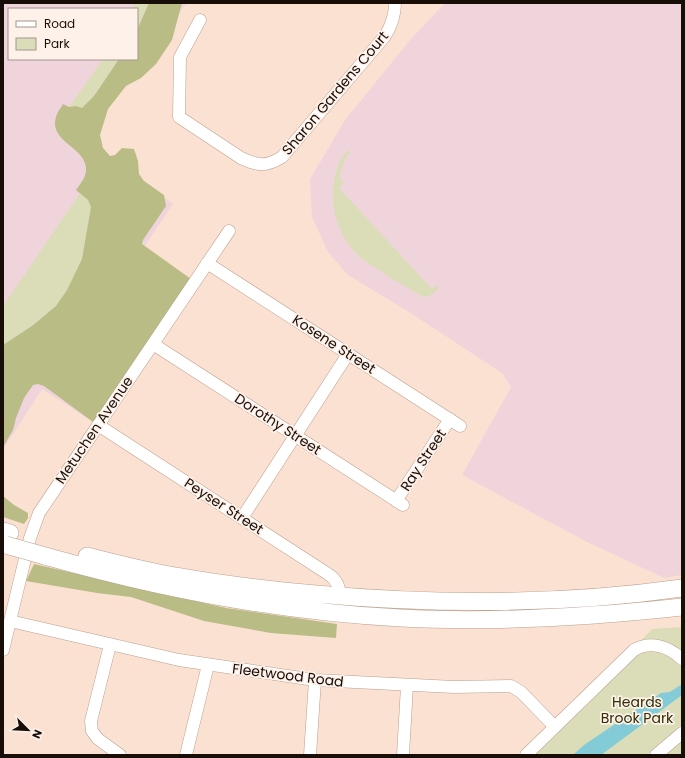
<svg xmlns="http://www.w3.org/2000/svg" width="685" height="758" viewBox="0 0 685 758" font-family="Poppins,sans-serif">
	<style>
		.commercial { fill: #efd5db; fill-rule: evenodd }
		.green { fill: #dbddb8 }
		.forest { fill: #b9bc84 }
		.water { fill: #82cbd7 }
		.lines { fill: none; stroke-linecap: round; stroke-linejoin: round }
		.minor-casing { stroke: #bd9f8d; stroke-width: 13 }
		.highway-casing { stroke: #bd9f8d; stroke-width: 18 }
		.minor { stroke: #fff; stroke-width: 12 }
		.highway { stroke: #fff; stroke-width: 17 }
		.highway-bridge-casing { stroke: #bd9f8d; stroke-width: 18; stroke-linecap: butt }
		.highway-bridge { stroke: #fff; stroke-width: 17 }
		.labels { text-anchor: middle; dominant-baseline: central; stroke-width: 3.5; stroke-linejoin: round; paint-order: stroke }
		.street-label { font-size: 14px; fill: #180d07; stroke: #fef1ea }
		.park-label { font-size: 14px; fill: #2f2f02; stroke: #fef1ea }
	</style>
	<rect width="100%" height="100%" fill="#fbe1d2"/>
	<path class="commercial" d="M3 3H187L77 135 173 204 144 247 93 422 42 389 3 450ZM9 9H137V59H9Z
		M445 3H682V575L664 578 585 541 462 475 511 387 502 373 409 312 348 275 328 252 312 217 310 179 345 120 410 40Z"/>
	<path class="green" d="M134 3H149L137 30V9H132Z
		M103 59H119L94 96 82 109 69 107Z
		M349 150 350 152 345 159 339 177 344 183 339 188 432 289 437 285 439 286V288C433 293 429 299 421 296 410 290 400 283 389 277 380 270 370 265 361 258 339 239 329 208 334 180 336 171 340 155 349 150Z
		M80 193 88 200 91 207 82 259 67 290 56 306 32 326 3 345V306Z
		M682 627V755H531L652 629Z"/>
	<path class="forest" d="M149 3H182L172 40 156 64 141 78 126 86 108 109 100 135 103 148 110 156 115 155 122 148 134 149 138 161 139 174 144 181 164 195 166 206 143 240 142 244 191 279 93 422 44 386 38 384 33 385 24 398 16 418 13 430 3 447V345L32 326 56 306 67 290 82 259 91 207 88 200 76 190C80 184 85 179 86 171 88 147 48 143 56 117 57 112 61 108 63 104L69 107 76 106 82 108 94 96 119 59H137V30Z
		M3 496 14 505 28 513V518L24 524 3 517Z
		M34 564 226 608 337 624 336 638 271 633 204 621 131 597 97 593 26 581Z"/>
	<path class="water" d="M682 684V695L601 755H573L584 745 661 693 670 692Z"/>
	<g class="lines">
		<defs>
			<path id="minor" d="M200 20 180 57 179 117 241 158C258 166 266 167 282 157L385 36C392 25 395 16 395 3
				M207 263 460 426
				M153 344 403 505
				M98 425 328 574C337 580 339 586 340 596
				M396 501 450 419
				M242 518 348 354
				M10 621 179 660 315 680 454 687 511 686 521 692 555 727
				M110 645 91 721 92 731 98 739 120 755
				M3 650 30 538 39 513 229 231
				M186 755 208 665
				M310 755 315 680
				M403 755 407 686
				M526 755 634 650C651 640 669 647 682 659
				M656 755 682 733"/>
			<path id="highway" d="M3 531 10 533
				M45 556C162 589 280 612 401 618 495 623 589 617 682 607
				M87 556C118 564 149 572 181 577 226 585 271 590 316 594 438 605 561 605 682 588"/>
		</defs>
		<use href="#minor" class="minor-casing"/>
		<use href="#highway" class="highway-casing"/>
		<use href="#minor" class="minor"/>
		<use href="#highway" class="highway"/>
		<defs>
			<path id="highway-bridge" d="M6 545 45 556"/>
		</defs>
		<use href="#highway-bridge" class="highway-bridge-casing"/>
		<use href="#highway-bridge" class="highway-bridge"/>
	</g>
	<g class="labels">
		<g class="street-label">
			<text transform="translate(335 93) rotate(-50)">Sharon Gardens Court</text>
			<text transform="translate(334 344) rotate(33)">Kosene Street</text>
			<text transform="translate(278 424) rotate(33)">Dorothy Street</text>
			<text transform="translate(94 430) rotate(-56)">Metuchen Avenue</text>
			<text transform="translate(423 460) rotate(-57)">Ray Street</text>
			<text transform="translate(224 506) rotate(33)">Peyser Street</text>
			<text transform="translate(288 675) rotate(7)">Fleetwood Road</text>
		</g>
		<g class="park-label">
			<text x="637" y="702">Heards<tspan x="637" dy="16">Brook Park</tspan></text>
		</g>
	</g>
	<rect width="685" height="758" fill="none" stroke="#180d07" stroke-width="8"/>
	<rect x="8" y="8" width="130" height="52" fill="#fef1ea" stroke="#a2968f"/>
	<rect x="16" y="21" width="20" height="6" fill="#ffffff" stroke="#a2968f"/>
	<text x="44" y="28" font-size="12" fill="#180d07">Road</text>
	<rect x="16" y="38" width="20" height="12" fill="#dbddb8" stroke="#a2968f"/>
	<text x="44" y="48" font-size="12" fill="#180d07">Park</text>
	<g transform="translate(28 730) rotate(114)" stroke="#fef1ea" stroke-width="3" paint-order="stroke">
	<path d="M0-3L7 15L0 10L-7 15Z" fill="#180d07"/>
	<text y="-6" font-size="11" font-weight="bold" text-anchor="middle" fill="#180d07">N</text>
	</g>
</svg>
